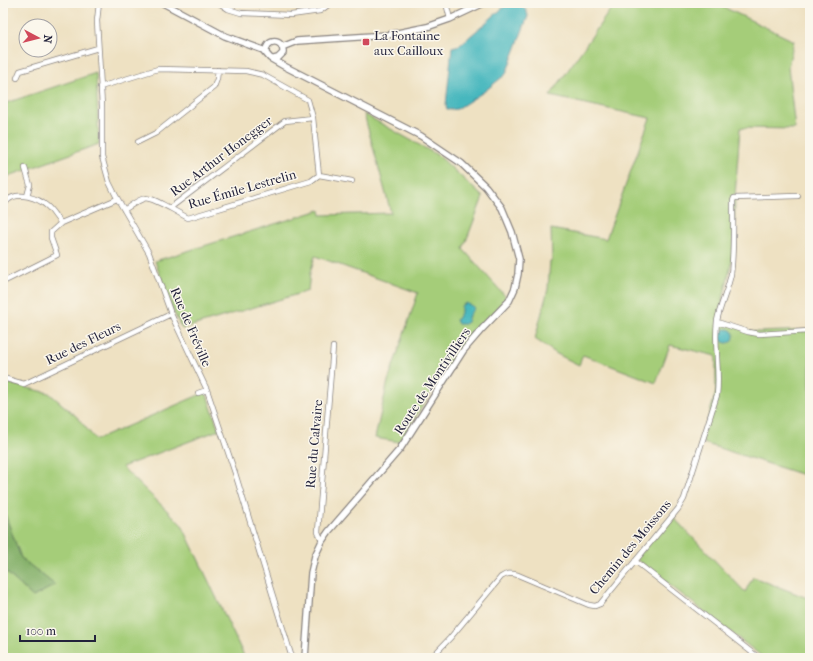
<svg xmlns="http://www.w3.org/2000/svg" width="813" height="661" viewBox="0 0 813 661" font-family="'IM FELL French Canon',serif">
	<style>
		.green { fill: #a5cd79; stroke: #64785a }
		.forest { fill: #84b069; stroke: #536952 }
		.water { fill: #47b7be; stroke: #346c7c }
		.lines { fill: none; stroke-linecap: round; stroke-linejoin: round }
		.minor-casing { stroke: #88827e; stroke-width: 6 }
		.tertiary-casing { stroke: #88827e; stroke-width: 8 }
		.minor { stroke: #fff; stroke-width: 4.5 }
		.tertiary { stroke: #fff; stroke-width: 5.5 }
		.poi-dot { fill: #d1495b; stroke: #fbf7ec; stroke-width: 1.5 }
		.labels { text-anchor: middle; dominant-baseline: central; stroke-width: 3; stroke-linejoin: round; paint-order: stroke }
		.poi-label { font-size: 13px; fill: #22223b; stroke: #fbf7ec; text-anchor: start }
		.street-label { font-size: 13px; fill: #22223b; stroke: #fbf7ec }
	</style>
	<rect width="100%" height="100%" fill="#fbf7ec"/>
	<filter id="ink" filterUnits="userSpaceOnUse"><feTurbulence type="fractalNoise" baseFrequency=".025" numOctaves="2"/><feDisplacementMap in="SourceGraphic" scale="8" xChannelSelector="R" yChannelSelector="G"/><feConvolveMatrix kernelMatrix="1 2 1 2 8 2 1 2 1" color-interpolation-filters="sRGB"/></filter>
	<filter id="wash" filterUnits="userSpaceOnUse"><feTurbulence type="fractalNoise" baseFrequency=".012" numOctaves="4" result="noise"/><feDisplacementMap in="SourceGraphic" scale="16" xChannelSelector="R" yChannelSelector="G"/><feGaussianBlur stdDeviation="0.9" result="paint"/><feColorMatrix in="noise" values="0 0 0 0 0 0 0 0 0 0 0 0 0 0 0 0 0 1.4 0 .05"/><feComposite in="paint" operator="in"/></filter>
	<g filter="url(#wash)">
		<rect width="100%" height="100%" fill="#eee1c2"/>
		<path class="green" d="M615 3H715L794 41 788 67 795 129 740 128 735 196 734 251 721 308 720 320 751 331 759 332 810 330V477L703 443 702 438 716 392V356L670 345 656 383 583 355 579 365 557 354 535 339 548 289 550 261H552L551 229 606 239 650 118 550 96Z
			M96 73 99 144 3 178V104Z
			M364 114 439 156 483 197 463 249 507 298 498 310 479 328 462 346 399 442 375 438 388 381 418 293 315 256 310 273 308 291 182 329 172 309 155 261 320 210 321 215 391 213Z
			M3 382 49 393 77 417 96 440 206 392 219 430 122 467 182 525 245 658H3V569L33 597 54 585 21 558 3 509Z
			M672 516 745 592 753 577 810 599V658H764L635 558Z"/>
		<path class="forest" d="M3 509 21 558 55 585 33 597 3 569Z"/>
		<path class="water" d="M514 3C521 3 527 9 528 16L506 74 485 91 457 109 447 110 446 105 452 47 460 45 505 6Z
			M466 303 472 306 474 308 469 315 467 322 464 324H458L456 320 461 313V306Z
			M720 336a7 7 0 1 1 14 0a7 7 0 1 1-14 0Z"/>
	</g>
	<g filter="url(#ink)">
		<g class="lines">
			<defs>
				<path id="minor" d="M99 3 97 21 102 106V157L109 182 116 196 149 253 171 314 207 390 235 473 292 658
					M219 3 228 9 241 13 291 15 320 11 331 3
					M446 3 450 19
					M17 78 20 71 98 48
					M100 87 158 69 246 71 263 75 308 100 313 118 319 175 352 181
					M138 142 156 133 214 87 217 79 218 70
					M25 168 30 185 27 196
					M3 208C4 206 6 201 8 200 18 191 38 198 47 206 52 210 56 218 61 223
					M170 208 188 218 311 181 319 175
					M124 210C148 194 144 195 170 208L285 121 313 118
					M3 282 57 255 51 238V232L61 223 117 199
					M717 322 748 332 759 334 809 331
					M3 378 24 384 171 314
					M198 393 207 390
					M322 541 318 532 333 347
					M635 561 759 658
					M431 658 450 638 501 577C507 573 511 573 518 575L589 605 595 606 600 604 678 509 684 499 717 395C720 370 714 346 717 321 720 305 728 290 731 274 734 250 733 225 733 201L734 198 798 196"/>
				<path id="tertiary" d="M163 3 225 36 263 50 270 58 284 66 421 136 461 163 486 187 502 208 512 232 519 259 518 274 515 288 509 301 482 329 463 351 400 449 329 531 322 541 315 556 311 573 305 658
					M282 47 297 41 388 35 427 27 450 19 484 3
					M266 53C265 38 284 38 283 53L278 58 274 59"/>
			</defs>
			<use href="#minor" class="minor-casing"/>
			<use href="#tertiary" class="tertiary-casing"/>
			<use href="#minor" class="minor"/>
			<use href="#tertiary" class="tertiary"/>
		</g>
	</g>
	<rect class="poi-dot" x="362" y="38" width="8" height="8" rx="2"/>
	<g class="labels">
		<g class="poi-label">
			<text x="374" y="35">La Fontaine<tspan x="374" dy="15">aux Cailloux</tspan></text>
		</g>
		<g class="street-label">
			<text transform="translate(221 156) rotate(-37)">Rue Arthur Honegger</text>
			<text transform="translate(242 189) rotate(-16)">Rue Émile Lestrelin</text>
			<text transform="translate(191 327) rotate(67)">Rue de Fréville</text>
			<text transform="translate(83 343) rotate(-26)">Rue des Fleurs</text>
			<text transform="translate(432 381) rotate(-56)">Route de Montivilliers</text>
			<text transform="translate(314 444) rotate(-85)">Rue du Calvaire</text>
			<text transform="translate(630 547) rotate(-50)">Chemin des Moissons</text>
		</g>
	</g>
	<rect width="813" height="661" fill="none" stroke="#fbf7ec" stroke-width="16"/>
	<g transform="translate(38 38) rotate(97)"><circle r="19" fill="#fbf7ec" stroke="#a4a2a5"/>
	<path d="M0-3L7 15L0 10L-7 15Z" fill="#d1495b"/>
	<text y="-6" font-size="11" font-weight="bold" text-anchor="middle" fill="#22223b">N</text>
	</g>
	<path d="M20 635v6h75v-6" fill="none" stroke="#22223b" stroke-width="2"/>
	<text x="26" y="635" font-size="12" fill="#22223b" stroke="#fbf7ec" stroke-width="3" paint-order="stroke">100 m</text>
</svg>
